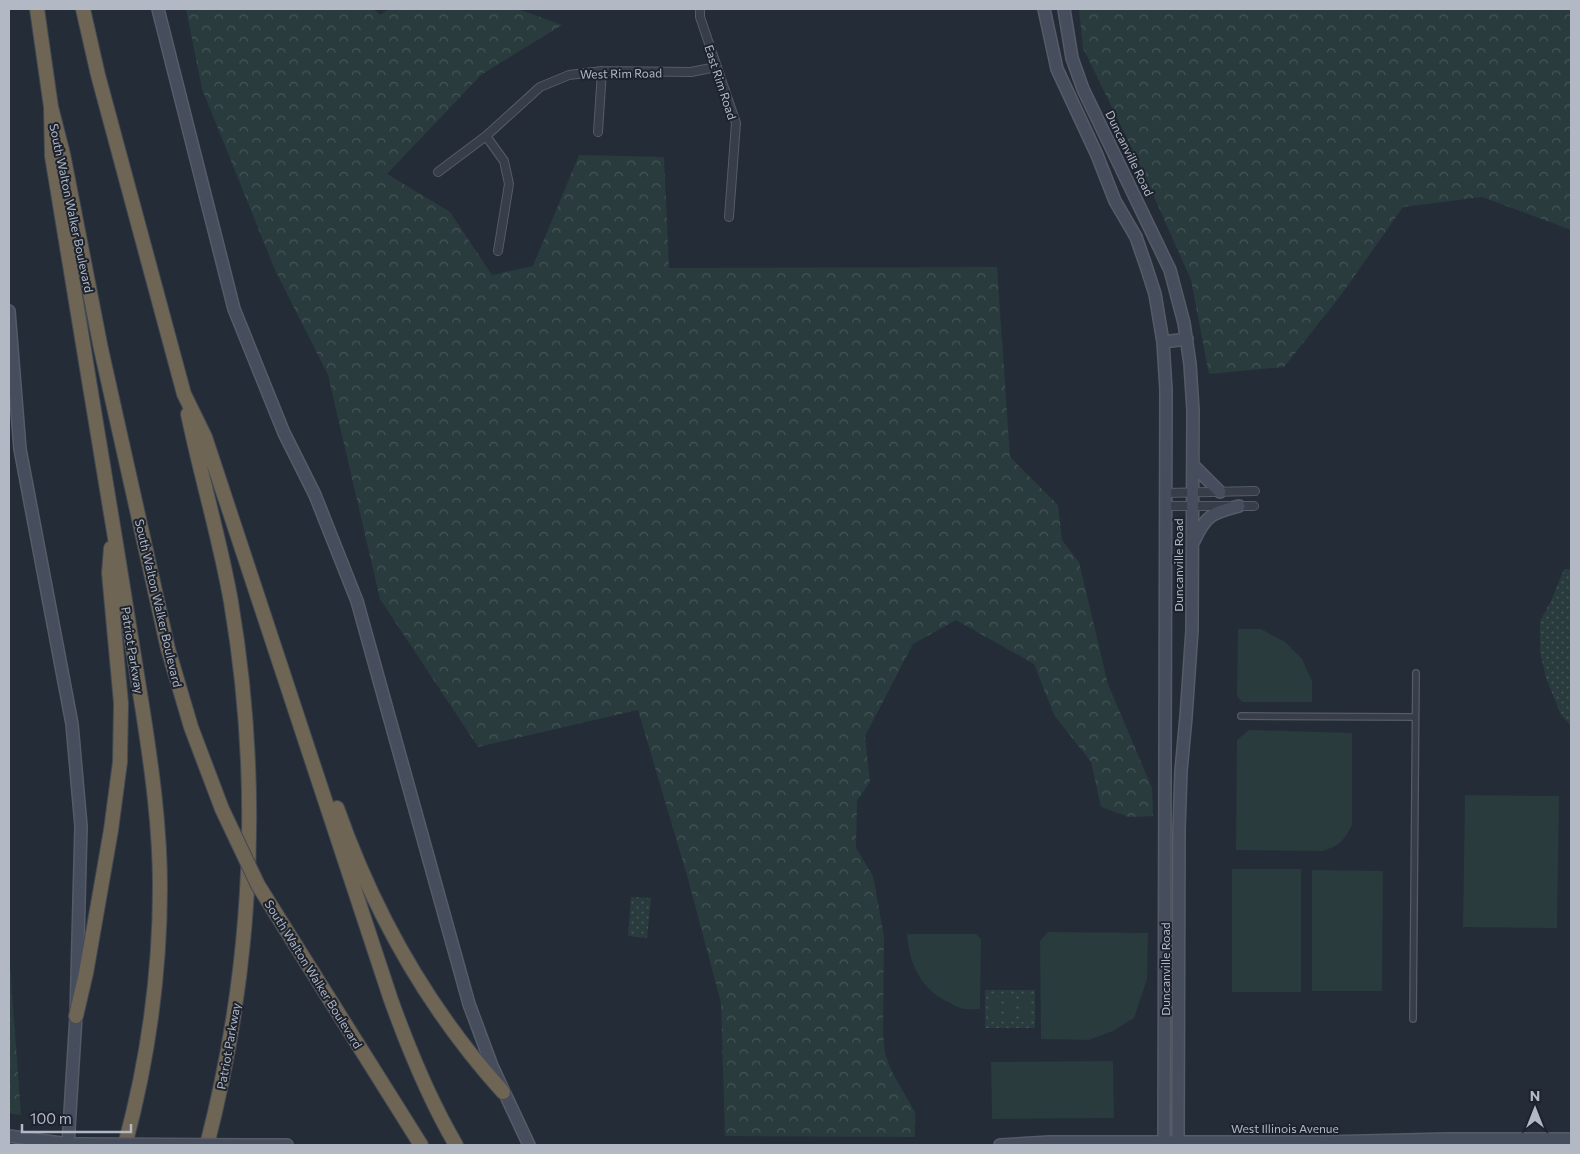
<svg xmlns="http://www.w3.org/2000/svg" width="1580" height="1154" viewBox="0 0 1580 1154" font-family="Commissioner,sans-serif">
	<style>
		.forest { fill: url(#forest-crowns) }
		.park { fill: url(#park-dots) }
		.pitch { fill: #293b3c }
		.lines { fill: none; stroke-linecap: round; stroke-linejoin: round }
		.pedestrian-casing { stroke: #555c67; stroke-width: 8 }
		.minor-casing { stroke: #555c67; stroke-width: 10 }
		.secondary-casing { stroke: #555c67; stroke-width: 14 }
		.motorway-casing { stroke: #424954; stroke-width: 16 }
		.pedestrian { stroke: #373e49; stroke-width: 5.5 }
		.minor { stroke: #373e49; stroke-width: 8 }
		.secondary { stroke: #464d5c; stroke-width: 11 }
		.motorway { stroke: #6e6555; stroke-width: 14 }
		.secondary-bridge-casing { stroke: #555c67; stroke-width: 14; stroke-linecap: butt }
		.motorway-bridge-casing { stroke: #424954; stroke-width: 16; stroke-linecap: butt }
		.secondary-bridge { stroke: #464d5c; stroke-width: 11 }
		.motorway-bridge { stroke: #6e6555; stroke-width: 14 }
		.labels { text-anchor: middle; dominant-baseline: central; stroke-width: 4; stroke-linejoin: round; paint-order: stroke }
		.street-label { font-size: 12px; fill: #b2b9c5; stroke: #1d232e }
	</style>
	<defs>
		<pattern id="forest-crowns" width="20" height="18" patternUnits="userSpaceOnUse" patternTransform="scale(1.25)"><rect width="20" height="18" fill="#293b3c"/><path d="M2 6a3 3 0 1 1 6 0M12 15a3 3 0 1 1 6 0" fill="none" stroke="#465557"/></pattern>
		<pattern id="park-dots" width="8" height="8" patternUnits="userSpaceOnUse" patternTransform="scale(1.25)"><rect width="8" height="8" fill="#293b3c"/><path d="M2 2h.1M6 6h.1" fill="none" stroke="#465557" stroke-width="1.8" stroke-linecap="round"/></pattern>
	</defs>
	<rect width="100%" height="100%" fill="#242c38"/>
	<path class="forest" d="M186 9H374L380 15 390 9H518L562 25 481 75 387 174 450 212 492 275 533 266 579 155 664 157 669 268 997 267 1010 457 1058 505 1062 540 1079 562 1108 684 1152 788 1153 816 1129 817 1101 807 1091 762 1054 715 1034 664 956 620 913 644 865 736 870 782 857 801 856 848 873 876 884 936 883 1034 885 1054 892 1072 915 1112V1137L725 1136 721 1003 688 879 638 710 478 747 380 599 328 375 275 270 202 89Z
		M1079 9H1571V230L1482 197 1403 207 1341 295 1284 367 1209 374 1191 280 1140 165 1083 48Z
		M9 951 21 1115 9 1113Z"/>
	<path class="park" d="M1564 569H1571V726L1561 715 1546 678 1540 652V621L1551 601Z
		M631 897 651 898 647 938 628 936Z
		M985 990H1035V1028H985Z"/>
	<path class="pitch" d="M1238 629H1261L1285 642 1302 659 1312 681V702H1242L1237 696Z
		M1249 730 1352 733V825C1344 841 1340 845 1323 851L1236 850 1237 740Z
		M1465 795 1559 796 1557 928 1463 927Z
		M1232 869H1301V992H1232Z
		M1312 870 1383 871 1382 991H1312Z
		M1048 932 1148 933 1147 979 1134 1018 1113 1031 1089 1040 1041 1039 1040 941Z
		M907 934H976L981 939 980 1009C975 1009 969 1010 964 1009 959 1008 954 1005 950 1003 921 990 909 964 907 934Z
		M1004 996H1016V1022H1004Z
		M1019 996H1031V1022H1019Z
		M988 997H1000V1022H988Z
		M1113 1061 1114 1118 992 1119 991 1062Z"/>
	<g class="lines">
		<defs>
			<path id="pedestrian" d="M1241 716 1415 717
				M1413 1019 1416 673"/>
			<path id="minor" d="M700 9V17L736 123 729 217
				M598 132 602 71
				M486 136 504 161 509 184 498 251
				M438 172 486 136 540 87 569 75 602 71 691 72 716 67
				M1165 493 1255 491
				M1165 506H1254"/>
			<path id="secondary" d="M158 9 234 309 284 433 315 495 357 601 469 1004 492 1066 529 1145
				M1044 9 1057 69 1097 155 1115 201 1136 237 1146 266 1155 294 1163 342 1166 390 1164 1145
				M1064 9 1072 58 1083 89 1170 270 1184 323 1190 364 1193 410 1192 630 1186 717 1181 771 1179 829 1178 1145
				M9 311 20 449 72 724 81 826 76 1016 68 1145
				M1163 342 1187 339
				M1193 465 1220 492
				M1194 541C1206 515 1212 513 1239 506
				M9 1136 69 1144H88
				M247 1145H287
				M1000 1145 1049 1142H1323L1447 1139H1571"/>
			<path id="motorway" d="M37 9 51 107 63 154 101 349 168 649 191 727 222 809
				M83 9 98 75 184 394 205 437 391 1000C409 1050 429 1099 456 1145
				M51 107 52 156C73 284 94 411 115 538 124 596 134 654 143 712 152 770 160 828 160 887 160 975 148 1060 125 1145
				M188 414C201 477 220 539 231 602 262 785 253 966 207 1145
				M337 808C374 913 428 1009 503 1092
				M293 941 421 1145
				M76 1016 86 973 111 830 120 762 121 703 109 573 111 548"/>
		</defs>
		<use href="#pedestrian" class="pedestrian-casing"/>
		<use href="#minor" class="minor-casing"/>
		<use href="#secondary" class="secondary-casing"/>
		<use href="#motorway" class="motorway-casing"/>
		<use href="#pedestrian" class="pedestrian"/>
		<use href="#minor" class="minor"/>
		<use href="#secondary" class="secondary"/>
		<use href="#motorway" class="motorway"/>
		<defs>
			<path id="secondary-bridge" d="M88 1144 247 1145"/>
			<path id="motorway-bridge" d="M222 809 258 885 293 941"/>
		</defs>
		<use href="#secondary-bridge" class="secondary-bridge-casing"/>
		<use href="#motorway-bridge" class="motorway-bridge-casing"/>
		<use href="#secondary-bridge" class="secondary-bridge"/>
		<use href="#motorway-bridge" class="motorway-bridge"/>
	</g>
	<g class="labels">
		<g class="street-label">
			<text transform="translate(621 73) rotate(-1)">West Rim Road</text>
			<text transform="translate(721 82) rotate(72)">East Rim Road</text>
			<text transform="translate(1130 153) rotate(64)">Duncanville Road</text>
			<text transform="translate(72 208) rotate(78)">South Walton Walker Boulevard</text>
			<text transform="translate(1178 565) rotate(-90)">Duncanville Road</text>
			<text transform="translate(159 603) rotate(77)">South Walton Walker Boulevard</text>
			<text transform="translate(133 650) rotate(81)">Patriot Parkway</text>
			<text transform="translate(1165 969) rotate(-90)">Duncanville Road</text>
			<text transform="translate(314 974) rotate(58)">South Walton Walker Boulevard</text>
			<text transform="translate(228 1046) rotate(-80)">Patriot Parkway</text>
			<text x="1285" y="1128">West Illinois Avenue</text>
		</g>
	</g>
	<rect width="1580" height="1154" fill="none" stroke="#b2b9c5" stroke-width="20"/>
	<g transform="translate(1535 1109)" stroke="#1d232e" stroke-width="4" paint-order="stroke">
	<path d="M0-4L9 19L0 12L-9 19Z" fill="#b2b9c5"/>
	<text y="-8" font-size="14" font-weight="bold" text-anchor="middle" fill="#b2b9c5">N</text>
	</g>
	<path d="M22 1124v8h109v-8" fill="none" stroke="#b2b9c5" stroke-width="2.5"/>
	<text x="30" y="1124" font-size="15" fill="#b2b9c5" stroke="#1d232e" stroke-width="4" paint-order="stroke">100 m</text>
</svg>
